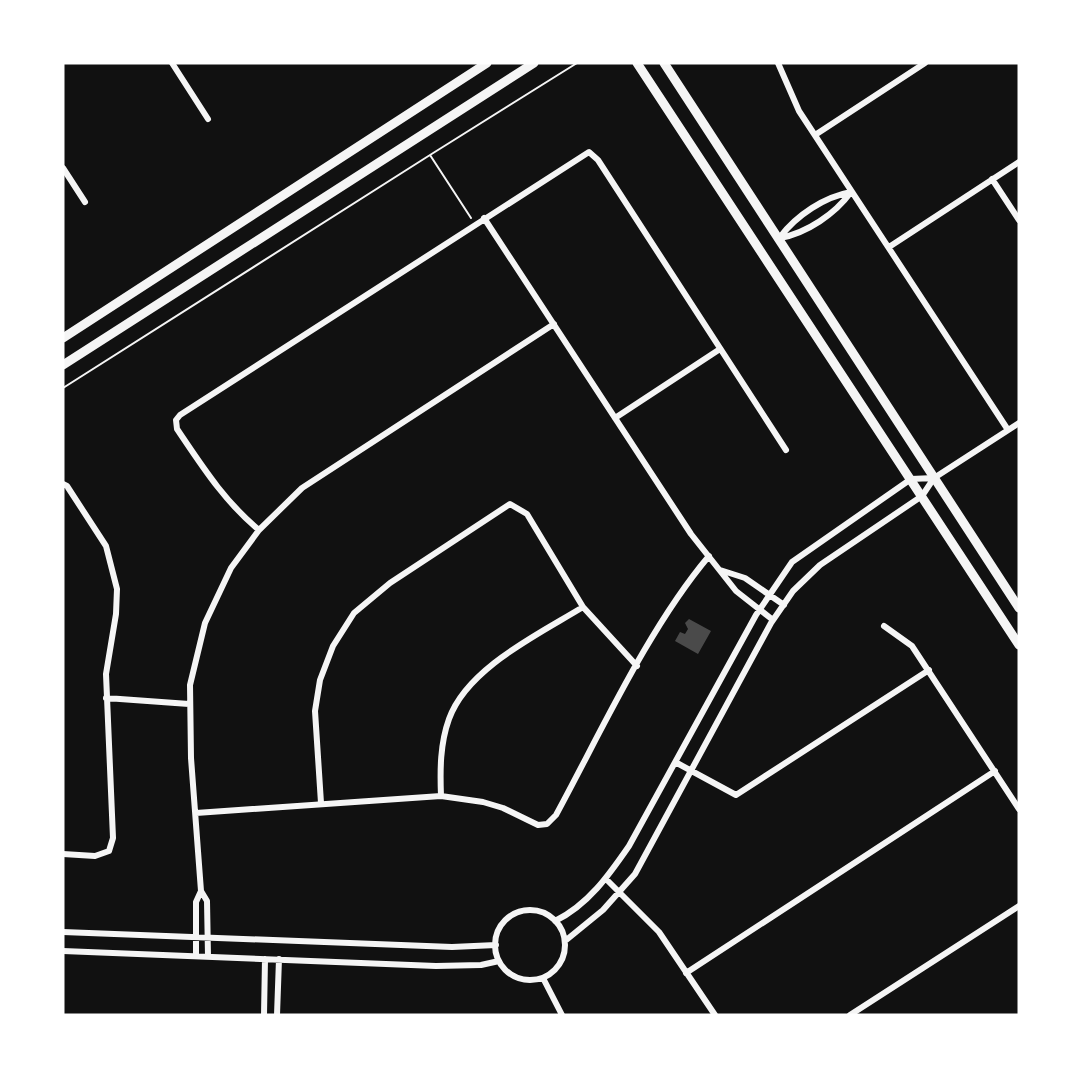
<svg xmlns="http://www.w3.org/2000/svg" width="1082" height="1078" viewBox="0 0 1082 1078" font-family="Overpass,sans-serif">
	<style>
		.building { fill: #4a4a4a }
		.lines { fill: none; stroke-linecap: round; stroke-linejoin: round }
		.path { stroke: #f5f5f5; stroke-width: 2 }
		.minor { stroke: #f5f5f5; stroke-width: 6 }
		.secondary { stroke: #f5f5f5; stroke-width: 9 }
	</style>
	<rect width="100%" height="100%" fill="#111"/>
	<path class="building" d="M689 619 711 631 698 654 675 641 680 632 685 634 688 629 685 623Z"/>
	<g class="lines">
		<path class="path" d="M430 155 577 63
			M63 388 430 155 471 218"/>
		<path class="minor" d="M172 63 208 119
			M778 63 799 111 1008 430
			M815 135 925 63
			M63 168 85 202
			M992 179 1019 220
			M484 218 691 534 736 591 773 620
			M780 237C797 215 824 197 851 192
			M780 238C807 233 835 214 851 192
			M889 247 1019 162
			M615 418 720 349
			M63 484 67 486 106 546 117 589 116 614 106 674 113 838 109 851 95 856 63 854
			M259 530C224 501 202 466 177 429L176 420 180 415 589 152 598 160 786 450
			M720 570 745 578 784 605
			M884 626 912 646 1019 809
			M106 698 189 704
			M677 763 736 795 929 670
			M441 796C440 770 440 744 449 719 467 668 539 634 583 607
			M321 803 315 711 320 680 333 646 354 613 390 583 510 504 527 514 583 607 637 666
			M196 813 441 796 483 802 503 808 538 825 547 824 556 815C601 732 649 627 709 556
			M606 879 659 932 715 1015
			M201 891 207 901 208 956
			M495 945a35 35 0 1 1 70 0a35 35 0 1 1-70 0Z
			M555 921C588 905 609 875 629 846L756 615 792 562 911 479 934 478
			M63 932 452 947 496 945
			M565 941 603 910 635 874 771 623 793 591 820 565 922 496 934 478 1019 423
			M63 951 436 966 481 965 499 961
			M196 956V902L201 891 191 758 190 685 205 623 231 568 259 530 302 488 554 324
			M686 973 995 771
			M543 978 562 1015
			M264 1015 265 959
			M277 1015 279 959
			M850 1015 1019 906"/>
		<path class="secondary" d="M637 63 1019 645
			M664 63 1019 608
			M63 338 487 63
			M63 365 534 63"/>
	</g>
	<rect width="1082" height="1078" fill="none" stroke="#ffffff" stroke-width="129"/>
</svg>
